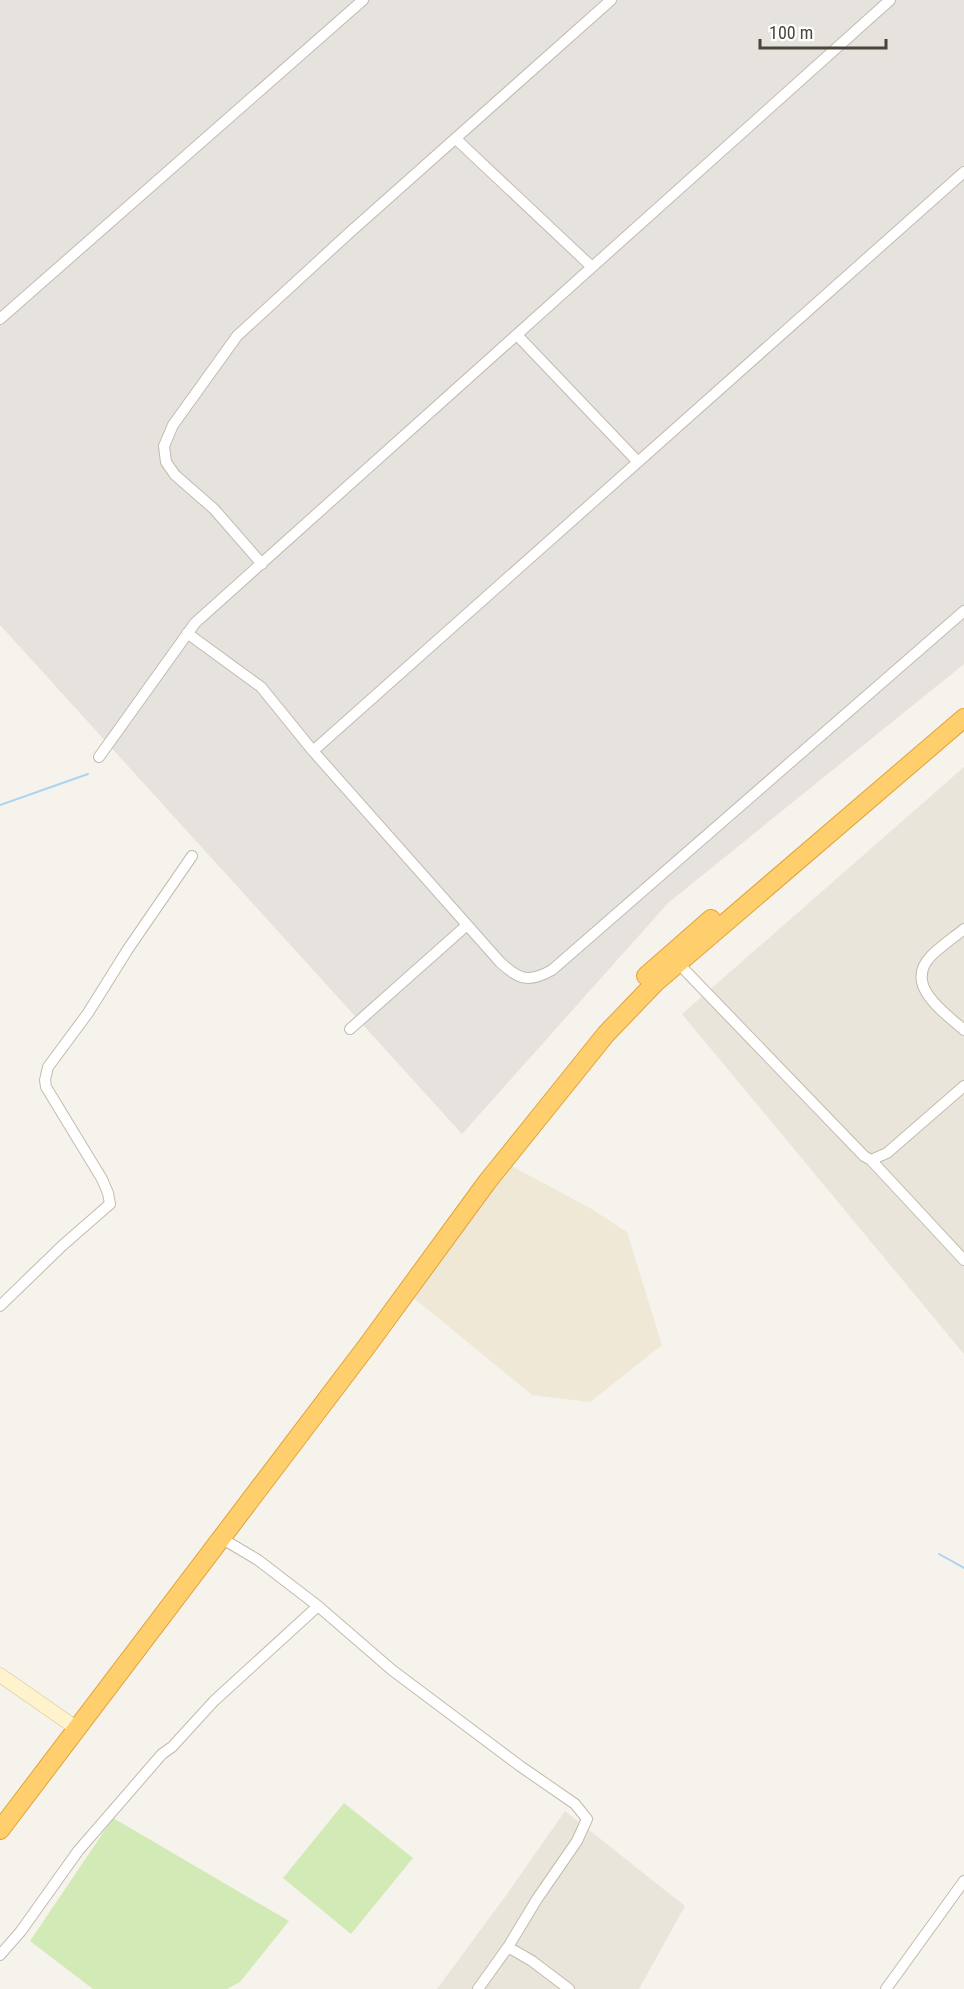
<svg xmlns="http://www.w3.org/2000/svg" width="964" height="1989" viewBox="0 0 964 1989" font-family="'Roboto Condensed',sans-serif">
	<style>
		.residential { fill: #eae5da }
		.industrial { fill: #e6e2dd }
		.education { fill: #efe8d6 }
		.green { fill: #d2eab5 }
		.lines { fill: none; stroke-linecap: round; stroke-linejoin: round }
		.stream { stroke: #a9d4f2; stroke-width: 2 }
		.street-casing { stroke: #c2bbae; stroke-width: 12 }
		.secondary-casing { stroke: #d6c79b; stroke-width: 15 }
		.highway-casing { stroke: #e0a43c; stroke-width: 20 }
		.street { stroke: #fff; stroke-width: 10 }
		.secondary { stroke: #fff3cd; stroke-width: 14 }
		.highway { stroke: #ffcf6e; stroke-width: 18 }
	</style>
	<rect width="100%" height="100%" fill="#f6f3ec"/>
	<path class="residential" d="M964 767V1354L682 1014Z
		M565 1811 685 1906 639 1989H437L507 1894Z"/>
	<path class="industrial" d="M0 0H964V664L668 903 462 1134 0 625Z"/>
	<path class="education" d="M506 1163 590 1208 627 1232 662 1345 590 1402 532 1395 409 1294Z"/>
	<path class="green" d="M344 1803 413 1858 351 1934 283 1878Z
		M113 1818 289 1921 240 1982 227 1989H93L30 1941Z"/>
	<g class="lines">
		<path class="stream" d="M0 805 88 774
			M939 1554 964 1568"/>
		<defs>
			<path id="street" d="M456 139 592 267
				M0 319 363 0
				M517 335 638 462
				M262 564 214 509 175 475 166 462 164 446 173 425 237 336 348 234 611 0
				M187 633 261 687 313 751 500 962C519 980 529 983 552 970L964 611
				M313 751 964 172
				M99 757 195 623 890 0
				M964 929C953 938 941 946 931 956 903 985 944 1012 964 1030
				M676 961 864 1156 871 1160 887 1153 964 1086
				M350 1029 467 925
				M871 1160 964 1260
				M0 1306 63 1245 110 1204 108 1193 102 1179 46 1087 45 1080 48 1067 88 1013 128 949 192 856
				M221 1538 258 1560 318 1606 392 1670 520 1766 575 1804 587 1819 577 1841 537 1899 508 1947 478 1989
				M508 1947 532 1961 569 1989
				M0 1955 21 1931 78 1851 162 1754 172 1747 214 1701 318 1606
				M886 1989 964 1881"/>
			<path id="secondary" d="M0 1675 69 1723"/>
			<path id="highway" d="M646 976 711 919
				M0 1830 367 1346 487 1182 606 1034 655 983 964 718"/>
		</defs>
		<use href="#street" class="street-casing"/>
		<use href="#secondary" class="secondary-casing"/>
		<use href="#highway" class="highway-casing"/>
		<use href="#street" class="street"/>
		<use href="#secondary" class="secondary"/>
		<use href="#highway" class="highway"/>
	</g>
	<path d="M760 39v9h126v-9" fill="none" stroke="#4b4439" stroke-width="3"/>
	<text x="769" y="39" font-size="18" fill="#4b4439" stroke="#ffffff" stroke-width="4.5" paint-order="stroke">100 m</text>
</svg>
